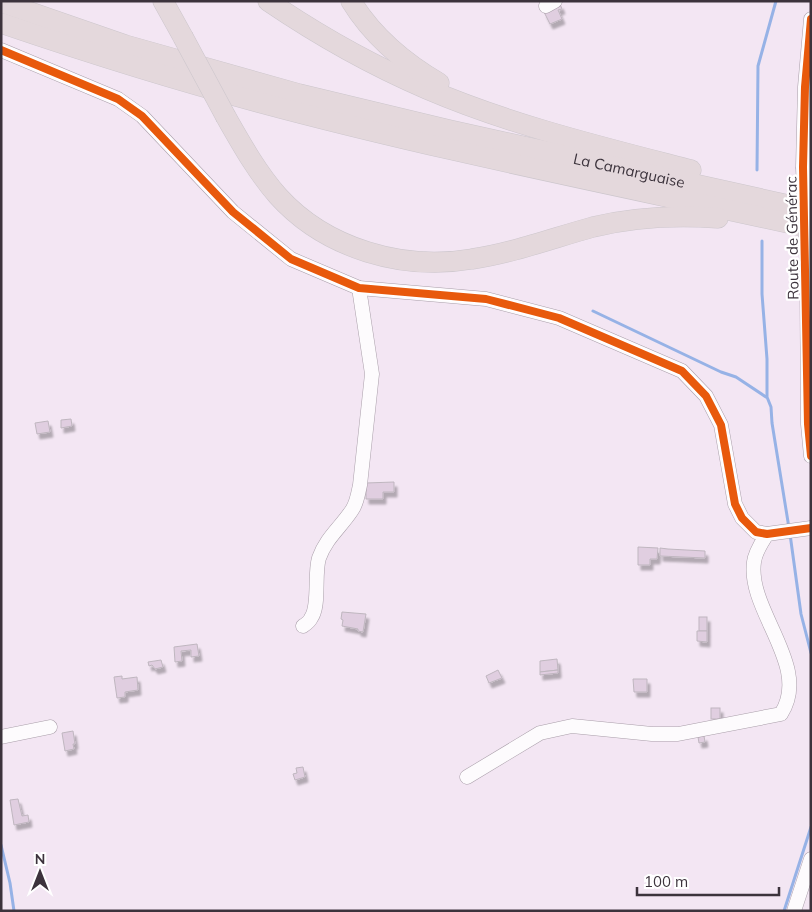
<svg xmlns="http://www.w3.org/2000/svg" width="812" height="912" font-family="Mulish,sans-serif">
  <defs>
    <filter id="shadow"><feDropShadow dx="3" dy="5" stdDeviation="1" flood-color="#0004"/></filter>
  </defs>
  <rect width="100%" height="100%" fill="#f3e6f3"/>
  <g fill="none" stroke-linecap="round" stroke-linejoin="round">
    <g stroke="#96b2e6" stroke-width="3">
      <polyline points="757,170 758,66 776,1"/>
      <polyline points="762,241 762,294 767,359 767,397 771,407 772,423 789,528"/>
      <polyline points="593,311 721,372 736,377 766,397"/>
      <polyline points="790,534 801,614 811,653"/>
      <polyline points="1,845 10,883 14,911"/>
      <polyline points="784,911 811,827"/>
    </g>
  </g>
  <g fill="#e0cee0" stroke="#bfb6bf" filter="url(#shadow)">
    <polygon points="560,4 562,9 558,10 562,19 550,24 544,12"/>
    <polygon points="71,419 72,426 61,428 61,420"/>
    <polygon points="48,421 50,432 37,434 35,423"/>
    <polygon points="394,482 394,492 383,492 383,499 366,499 366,483"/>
    <polygon points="638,547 658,548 657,559 650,559 650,565 638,565"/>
    <polygon points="660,548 668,549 705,551 705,558 660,556"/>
    <polygon points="342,612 366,614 363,632 358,631 358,629 342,626 343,620 341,619"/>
    <rect x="699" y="617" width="8" height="14"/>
    <polygon points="697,631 707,631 707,642 697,641"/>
    <polygon points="197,644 199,656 191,657 191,650 181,651 182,661 175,662 174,647"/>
    <polygon points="557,659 558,670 540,672 540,661"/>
    <polygon points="161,660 163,667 155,669 152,665 149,666 148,662"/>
    <polygon points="498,670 502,678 489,683 486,676"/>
    <polygon points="558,670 558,673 540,675 540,672"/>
    <polygon points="122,676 122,679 137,677 138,690 125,692 125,697 117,698 114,677"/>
    <polygon points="633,679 647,679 647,692 634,692"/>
    <rect x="711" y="708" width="9" height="11"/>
    <polygon points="73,731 75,744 73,744 74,749 65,751 62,733"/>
    <polygon points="704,736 705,742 699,743 698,737"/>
    <polygon points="303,767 305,777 295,780 293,774 297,773 296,768"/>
    <polygon points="18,799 22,816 28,815 29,822 14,825 10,800"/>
  </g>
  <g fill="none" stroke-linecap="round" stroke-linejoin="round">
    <defs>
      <g id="minor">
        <polyline points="546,6 555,1"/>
        <polyline points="1,50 118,99 142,116 233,212 291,259 359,288 486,299 559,318 682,371 706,396 721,425 735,504 742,518 756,532 767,534 811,528"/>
        <polyline points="803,167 805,87 811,19"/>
        <polyline points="807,270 808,424 811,456"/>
        <path d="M303 626C306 624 310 621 311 618 320 606 314 574 319 558 326 538 341 527 352 510 357 503 358 494 360 485L372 374 359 288"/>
        <polyline points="1,737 50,727"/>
        <path d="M467 777 540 733 572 726 652 734H678L781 714C812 666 747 611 754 562 755 552 762 542 767 534"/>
        <polyline points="794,911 811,859"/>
      </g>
      <g id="highway">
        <polyline points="163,1 183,37"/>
        <path d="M268 1C318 35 371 65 427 89 511 125 602 147 691 170"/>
        <path d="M351 1C373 37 403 62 439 83"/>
        <path id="s1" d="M1 2 125 45 299 94 449 130 811 210"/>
        <path d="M1 23C86 52 172 79 258 102 440 151 626 187 811 228"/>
        <path d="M226 117C242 145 257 172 278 196 326 249 403 271 472 259 513 253 553 238 593 227 634 217 676 215 718 218"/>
      </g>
    </defs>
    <use href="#minor" stroke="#a99ea9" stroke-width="15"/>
    <use href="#highway" stroke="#ccc6cc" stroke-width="21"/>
    <use href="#minor" stroke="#fdfbfd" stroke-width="14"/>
    <use href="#highway" stroke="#e4d8dc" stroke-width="20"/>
    <defs>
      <polyline id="minor-bridge" points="803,167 807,270"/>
      <polyline id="highway-bridge" points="183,37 226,117"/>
    </defs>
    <use href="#minor-bridge" stroke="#a99ea9" stroke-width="15" stroke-linecap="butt"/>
    <use href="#highway-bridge" stroke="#ccc6cc" stroke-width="21" stroke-linecap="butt"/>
    <use href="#minor-bridge" stroke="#fdfbfd" stroke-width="14"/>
    <use href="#highway-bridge" stroke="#e4d8dc" stroke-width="20"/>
    <defs>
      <g id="cycleway">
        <polyline points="811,19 805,87 803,167 808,424 811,456"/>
        <polyline points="1,50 118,99 142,116 233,212 291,259 359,288 486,299 559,318 682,371 706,396 721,425 735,504 742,518 756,532 767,534 811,528"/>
      </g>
    </defs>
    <use href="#cycleway" stroke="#fff" stroke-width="11"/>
    <use href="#cycleway" stroke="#e8590c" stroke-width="8"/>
  </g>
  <g text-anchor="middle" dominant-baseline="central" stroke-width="4.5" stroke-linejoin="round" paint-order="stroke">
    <g font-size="15" fill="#3c333c" stroke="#fff">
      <text stroke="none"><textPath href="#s1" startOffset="651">La Camarguaise</textPath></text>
      <text transform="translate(792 238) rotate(-91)">Route de Générac</text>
    </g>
  </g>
  <rect width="812" height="912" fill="none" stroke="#3c333c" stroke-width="5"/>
  <g transform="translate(40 872)" stroke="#ffffff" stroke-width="4" paint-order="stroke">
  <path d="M0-4L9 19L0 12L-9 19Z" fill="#3c333c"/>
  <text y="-8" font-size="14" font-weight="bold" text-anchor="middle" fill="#3c333c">N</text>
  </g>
  <path d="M637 887v8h142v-8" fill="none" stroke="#3c333c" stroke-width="2.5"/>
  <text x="644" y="887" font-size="15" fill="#3c333c" stroke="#ffffff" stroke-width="4" paint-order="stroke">100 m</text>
</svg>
